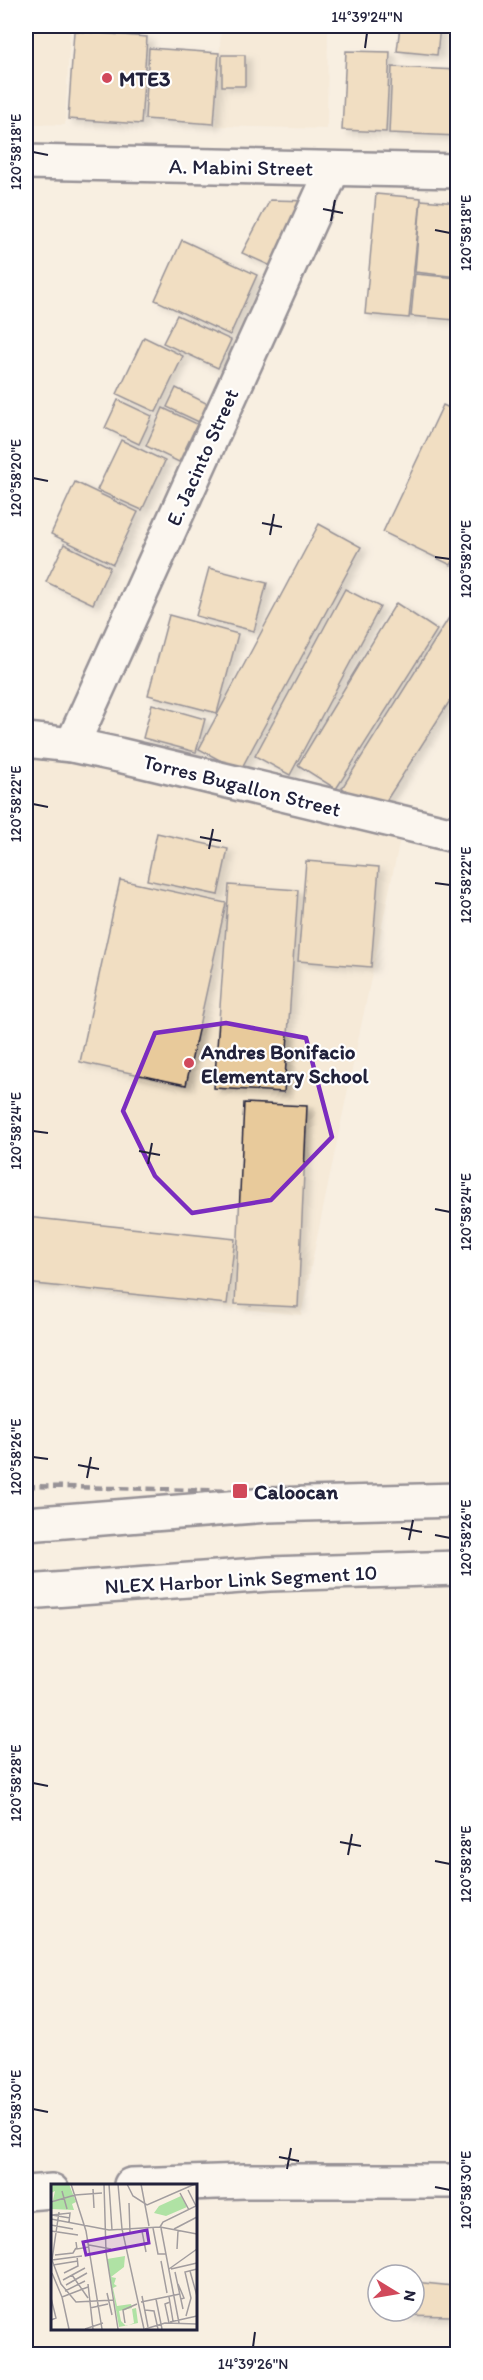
<svg xmlns="http://www.w3.org/2000/svg" width="483" height="2380" font-family="Itim,sans-serif">
  <defs>
    <filter id="shadow"><feDropShadow dx="6" dy="4" stdDeviation="3" flood-color="#0004"/></filter>
  </defs>
  <rect width="100%" height="100%" fill="#f8efe1"/>
  <filter id="ink" filterUnits="userSpaceOnUse"><feTurbulence type="fractalNoise" baseFrequency=".0167" numOctaves="2"/><feDisplacementMap in="SourceGraphic" scale="12" xChannelSelector="R" yChannelSelector="G"/><feConvolveMatrix kernelMatrix="1 2 1 2 8 2 1 2 1" color-interpolation-filters="sRGB"/></filter>
  <g filter="url(#ink)">
    <g fill="#f3e4cc">
      <polygon points="26,26 70,26 65,125 26,124"/>
      <polygon points="221,26 328,26 327,129 216,126"/>
      <polygon points="26,756 128,773 400,839 301,1315 26,1286"/>
    </g>
    <g fill="#e8ca9b" stroke="#22223b" stroke-width="1.5" filter="url(#shadow)">
      <polygon points="400,26 440,26 437,55 397,51"/>
      <polygon points="74,31 147,37 141,124 68,119"/>
      <polygon points="149,48 219,53 214,124 145,119"/>
      <polygon points="346,51 390,52 386,132 342,130"/>
      <rect x="222" y="55" width="23" height="31"/>
      <polygon points="392,67 458,70 458,136 389,133"/>
      <polygon points="376,194 421,198 409,318 365,314"/>
      <polygon points="270,200 312,201 280,270 242,253"/>
      <polygon points="421,200 458,203 458,277 415,272"/>
      <polygon points="182,240 257,275 230,335 155,300"/>
      <polygon points="415,274 458,278 455,320 411,316"/>
      <polygon points="177,315 231,340 218,368 163,343"/>
      <polygon points="144,337 183,356 156,412 117,394"/>
      <polygon points="176,388 208,404 199,422 167,407"/>
      <polygon points="118,400 152,416 139,444 105,428"/>
      <polygon points="443,405 458,412 458,551 451,565 383,532"/>
      <polygon points="163,408 197,424 179,462 146,446"/>
      <polygon points="121,440 165,461 142,510 97,490"/>
      <polygon points="75,482 138,512 113,564 51,534"/>
      <polygon points="319,524 361,547 240,771 199,749"/>
      <polygon points="64,544 110,567 93,604 46,582"/>
      <polygon points="209,568 267,583 254,631 196,616"/>
      <polygon points="345,589 380,607 290,775 255,756"/>
      <polygon points="396,603 437,630 336,789 298,765"/>
      <polygon points="169,615 238,634 217,713 148,695"/>
      <polygon points="450,616 458,621 458,688 379,812 342,788"/>
      <polygon points="152,704 205,719 196,752 143,738"/>
      <polygon points="157,833 228,849 218,895 147,880"/>
      <polygon points="306,861 379,867 371,967 298,961"/>
      <polygon points="120,880 226,903 186,1085 80,1062"/>
      <polygon points="229,885 298,890 284,1092 214,1088"/>
      <polygon points="244,1103 307,1106 298,1307 235,1304"/>
      <polygon points="26,1217 235,1239 227,1304 26,1283"/>
      <polygon points="414,2282 453,2286 452,2316 401,2315 401,2311 414,2311"/>
    </g>
    <g fill="none" stroke-linecap="round" stroke-linejoin="round">
      <defs>
        <g id="minor">
          <polyline points="26,740 72,745 119,755 458,836"/>
          <polyline points="72,745 333,169"/>
          <polyline points="131,2185 245,2181 458,2181"/>
          <polyline points="26,2193 52,2191"/>
        </g>
        <polyline id="major" points="26,162 458,171"/>
        <g id="highway">
          <polyline points="26,1524 52,1522"/>
          <polyline points="26,1592 269,1574 458,1568"/>
        </g>
      </defs>
      <use href="#minor" stroke="#22223b" stroke-width="38"/>
      <use href="#major" stroke="#22223b" stroke-width="38"/>
      <use href="#highway" stroke="#22223b" stroke-width="38"/>
      <use href="#minor" stroke="#fff" stroke-width="33"/>
      <use href="#major" stroke="#fff" stroke-width="33"/>
      <use href="#highway" stroke="#fff" stroke-width="33"/>
      <polyline stroke="#22223b" stroke-width="4.5" stroke-dasharray="9 4.5" stroke-linecap="butt" points="26,1486 240,1491 458,1505"/>
      <defs>
        <polyline id="highway-bridge" points="52,1522 267,1505 458,1500"/>
      </defs>
      <use href="#highway-bridge" stroke="#22223b" stroke-width="38" stroke-linecap="butt"/>
      <use href="#highway-bridge" stroke="#fff" stroke-width="33"/>
    </g>
  </g>
  <path d="M0 0H483V2380H0ZM226 1023 306 1038 332 1137 271 1200 192 1213 155 1176 123 1111 155 1033Z" fill="#f8efe1" fill-opacity=".55" fill-rule="evenodd"/>
  <path fill="none" stroke="#7b2cbf" stroke-width="4.5" stroke-linejoin="round" d="M226 1023 306 1038 332 1137 271 1200 192 1213 155 1176 123 1111 155 1033Z"/>
  <path fill="none" stroke="#22223b" stroke-width="2" d="M365 48 367 33M33 152 48 155M323 209 343 213M331 221 335 200M435 230 450 233M33 478 48 481M262 523 282 527M270 535 274 514M435 557 450 559M33 804 48 807M200 837 221 841M209 849 213 829M435 883 450 885M33 1131 48 1133M139 1151 160 1155M148 1164 152 1143M435 1209 450 1212M33 1457 48 1459M78 1465 99 1469M87 1478 91 1457M401 1528 422 1532M435 1535 450 1538M409 1540 413 1520M33 1783 48 1786M340 1842 361 1846M348 1855 352 1834M435 1861 450 1864M33 2109 48 2112M279 2157 299 2161M287 2169 291 2148M435 2187 450 2190M253 2347 255 2332"/>
  <g fill="#d1495b" stroke="#fff" stroke-width="2">
    <circle cx="107" cy="78" r="6"/>
    <circle cx="189" cy="1063" r="6"/>
    <rect x="232" y="1483" width="16" height="16" rx="3"/>
  </g>
  <g text-anchor="middle" dominant-baseline="central" stroke-width="4.5" stroke-linejoin="round" paint-order="stroke">
    <g font-size="21" font-weight="bold" fill="#22223b" stroke="#fff" text-anchor="start">
      <text x="119" y="78">MTE3</text>
      <text x="201" y="1051">Andres Bonifacio<tspan x="201" dy="24">Elementary School</tspan></text>
      <text x="254" y="1491">Caloocan</text>
    </g>
    <g font-size="21" fill="#22223b" stroke="#fff">
      <text transform="translate(241 167) rotate(1)">A. Mabini Street</text>
      <text transform="translate(202 457) rotate(-66)">E. Jacinto Street</text>
      <text transform="translate(242 785) rotate(14)">Torres Bugallon Street</text>
      <text transform="translate(241 1579) rotate(-3)">NLEX Harbor Link Segment 10</text>
    </g>
  </g>
  <g transform="translate(51 2184)">
    <rect width="146" height="146" fill="#f8efe1"/>
    <path d="M0 0H18L25 18 21 20 23 26 0 25 4 7 0 9ZM130 12 136 23 115 32 103 29 108 22ZM74 72 73 83 60 93 65 94 63 100 66 102 62 104 66 122 80 120 81 124 68 127 70 137 75 142 83 139 81 125 85 124 87 139 73 142 68 143 56 75Z" fill="#afe2a4"/>
    <path fill="none" stroke="#a29d9f" stroke-width="1.5" d="M20 0 35 47 51 145M53 0 55 68 67 145M58 0 61 46M67 0 71 45 93 145M76 0 82 12 96 21 144 0M90 0 98 42M42 5 43 24M11 7 16 25M129 9 138 26M24 11 51 9M0 18 24 11M78 19 79 48M8 28 1 76 10 100 25 118 63 116M1 31 19 29 18 38M1 31 19 34M0 35 58 46 109 43 146 50M0 41 22 45M109 43 112 38 145 22 137 6M102 44 107 70H115M110 44 128 139M123 45 146 33M0 47 27 51M91 47 95 68M25 58 26 65 38 63M38 61 60 65M126 65 127 47M4 71 22 69 25 64M1 76 31 72M110 77 116 109M2 81 27 77M118 85 146 65M120 85 146 79M139 87 146 112M124 88 132 125M1 89 11 113M13 89 27 82 26 72M21 91 37 114M12 96 34 84M37 100 42 145M127 100 133 114 130 115M15 101 36 89M14 107 34 97M56 109 61 131M91 112 97 143M118 113 122 137M0 114 5 134 0 136M105 115 111 145M90 118 129 110M39 124 57 120M94 126 103 127 107 145M135 132 140 114 134 88 146 85M119 138 146 132M74 139 72 126 86 120M118 139 114 120 119 118M18 145 11 113 37 103M34 145 52 139M94 145 114 139 146 140"/>
    <path fill="#7b2cbf" fill-opacity="0.15" stroke="#7b2cbf" stroke-width="3" d="M96 46 98 59 35 71 32 58Z"/>
    <rect width="146" height="146" fill="none" stroke="#22223b" stroke-width="3"/>
  </g>
  <rect width="483" height="2380" fill="none" stroke="#fff" stroke-width="66"/>
  <g transform="translate(396 2293) rotate(101)"><circle r="28" fill="#ffffff" stroke="#a7a7b1" stroke-width="1.5"/>
  <path d="M0-4.5L10 22L0 15L-10 22Z" fill="#d1495b"/>
  <text y="-9" font-size="16" font-weight="bold" text-anchor="middle" fill="#22223b">N</text>
  </g>
  <rect x="33" y="33" width="417" height="2314" fill="none" stroke="#22223b" stroke-width="2"/>
  <g font-size="15" text-anchor="middle" fill="#22223b">
    <text x="367" y="22">14°39'24"N</text>
    <text transform="translate(16 152) rotate(-90)" y="5">120°58'18"E</text>
    <text transform="translate(466 233) rotate(-90)" y="5">120°58'18"E</text>
    <text transform="translate(16 478) rotate(-90)" y="5">120°58'20"E</text>
    <text transform="translate(466 559) rotate(-90)" y="5">120°58'20"E</text>
    <text transform="translate(16 804) rotate(-90)" y="5">120°58'22"E</text>
    <text transform="translate(466 885) rotate(-90)" y="5">120°58'22"E</text>
    <text transform="translate(16 1131) rotate(-90)" y="5">120°58'24"E</text>
    <text transform="translate(466 1212) rotate(-90)" y="5">120°58'24"E</text>
    <text transform="translate(16 1457) rotate(-90)" y="5">120°58'26"E</text>
    <text transform="translate(466 1538) rotate(-90)" y="5">120°58'26"E</text>
    <text transform="translate(16 1783) rotate(-90)" y="5">120°58'28"E</text>
    <text transform="translate(466 1864) rotate(-90)" y="5">120°58'28"E</text>
    <text transform="translate(16 2109) rotate(-90)" y="5">120°58'30"E</text>
    <text transform="translate(466 2190) rotate(-90)" y="5">120°58'30"E</text>
    <text x="253" y="2369">14°39'26"N</text>
  </g>
</svg>
